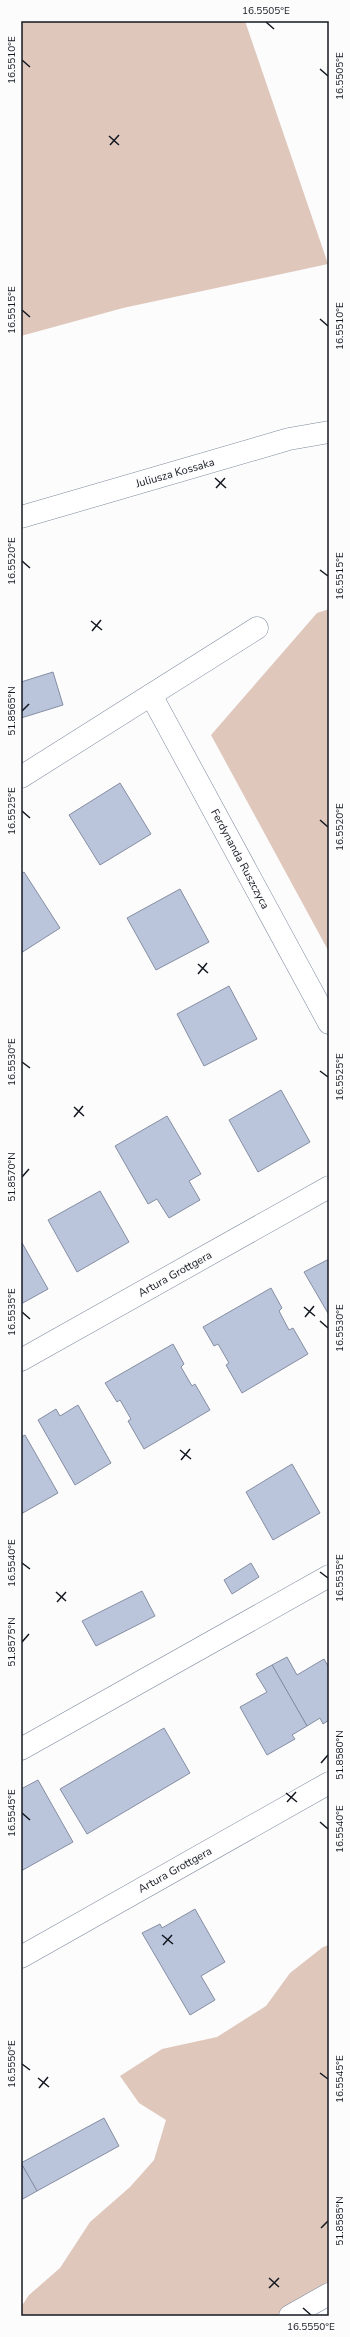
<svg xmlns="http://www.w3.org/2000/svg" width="350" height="2337" font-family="'Nunito Sans',sans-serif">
  <rect width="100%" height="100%" fill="#fcfcfc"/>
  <g fill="#dfc7bc">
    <polygon points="21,21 245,21 328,264 123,308 21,336"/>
    <polygon points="329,609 329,952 211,735 317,613"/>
    <polygon points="329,1945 329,2294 290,2316 21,2316 21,2307 29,2295 60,2268 90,2222 130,2187 154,2160 166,2120 139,2103 120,2076 162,2049 217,2037 266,2006 290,1973 323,1947"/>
  </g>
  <g fill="#bac4db" stroke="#858ea3">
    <polygon points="53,672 63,705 21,718 21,682"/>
    <polygon points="120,783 151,834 100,865 69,815"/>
    <polygon points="24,872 60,928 21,953 21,874"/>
    <polygon points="180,889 209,942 156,970 127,918"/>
    <polygon points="229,986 257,1039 204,1066 177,1014"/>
    <polygon points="281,1090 310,1142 258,1172 229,1120"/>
    <polygon points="167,1116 201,1174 189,1181 200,1200 169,1218 157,1199 148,1204 115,1146"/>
    <polygon points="100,1191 129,1242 77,1272 48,1220"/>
    <polygon points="21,1241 48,1289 21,1304"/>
    <polygon points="329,1259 329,1315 304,1272"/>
    <polygon points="271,1288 282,1308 279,1311 289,1330 293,1328 308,1354 242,1393 226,1365 229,1363 218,1344 214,1346 203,1327"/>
    <polygon points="173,1344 184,1364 181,1367 192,1386 195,1384 210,1410 144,1449 128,1421 131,1419 120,1400 117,1402 105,1383"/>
    <polygon points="78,1405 111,1463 75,1485 38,1420 56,1409 60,1416"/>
    <polygon points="25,1435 58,1493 21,1514 21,1437"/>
    <polygon points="292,1464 320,1513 273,1540 246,1492"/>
    <polygon points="251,1563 259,1577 232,1594 224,1580"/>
    <polygon points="142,1591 155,1616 96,1646 82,1621"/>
    <polygon points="287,1657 297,1675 324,1659 329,1668 329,1720 323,1724 320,1718 307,1726 272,1665"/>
    <polygon points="272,1665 307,1726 292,1735 295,1739 267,1755 240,1707 267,1692 256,1674"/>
    <polygon points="164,1728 190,1773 87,1834 60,1789"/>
    <polygon points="38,1780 73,1842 21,1871 21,1789"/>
    <polygon points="195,1909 225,1962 201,1976 215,2000 190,2015 142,1933 160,1924 162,1928"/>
    <polygon points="104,2118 119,2146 37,2191 21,2163"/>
    <polygon points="21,2163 37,2191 21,2200"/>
  </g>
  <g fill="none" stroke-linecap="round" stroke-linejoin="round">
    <defs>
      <g id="street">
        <polyline points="21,517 289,439 329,432"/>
        <polyline points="151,695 329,1023"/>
        <polyline points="21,777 257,628"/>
        <polyline points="21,1360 329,1187"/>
        <polyline points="21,1749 329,1576"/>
        <polyline points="21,1957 329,1783"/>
        <polyline points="290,2316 329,2294"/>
      </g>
    </defs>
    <use href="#street" stroke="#7f899e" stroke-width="23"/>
    <use href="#street" stroke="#fff" stroke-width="22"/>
  </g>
  <path fill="none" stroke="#141820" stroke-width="1.5" d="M266 22 274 29M22 60 30 67M320 69 328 76M109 136 119 145M110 145 119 135M22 310 30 317M320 319 328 326M215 478 226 488M216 488 225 478M22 561 30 568M320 570 328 576M91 621 102 630M92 631 101 620M22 711 29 704M22 811 30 818M320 820 328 827M198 964 208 973M198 974 207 963M22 1062 30 1068M320 1071 328 1077M74 1107 84 1116M74 1117 83 1106M22 1177 29 1169M304 1307 315 1316M22 1312 30 1319M305 1317 314 1306M320 1321 328 1328M180 1450 191 1459M181 1460 190 1449M22 1563 30 1569M320 1572 328 1578M56 1592 66 1601M57 1602 66 1592M22 1642 29 1634M321 1763 328 1755M286 1793 297 1802M287 1802 296 1792M22 1813 30 1820M320 1822 328 1829M162 1935 173 1944M163 1945 172 1935M22 2064 30 2070M320 2073 328 2079M38 2078 49 2087M39 2088 48 2077M321 2228 328 2221M269 2278 279 2287M269 2288 279 2278M303 2308 311 2315"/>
  <g text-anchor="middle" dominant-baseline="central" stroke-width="3" stroke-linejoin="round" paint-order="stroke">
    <g font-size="11" fill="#141820" stroke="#fcfcfc">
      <text transform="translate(175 473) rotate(-16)">Juliusza Kossaka</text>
      <text transform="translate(240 859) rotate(62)">Ferdynanda Ruszczyca</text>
      <text transform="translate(175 1274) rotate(-29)">Artura Grottgera</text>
      <text transform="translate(175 1870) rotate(-29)">Artura Grottgera</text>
    </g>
  </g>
  <rect width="350" height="2337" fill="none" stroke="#fcfcfc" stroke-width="44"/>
  <rect x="22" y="22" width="306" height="2293" fill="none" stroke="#141820" stroke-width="1.5"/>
  <g font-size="10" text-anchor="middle" fill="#141820">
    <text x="266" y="14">16.5505°E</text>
    <text transform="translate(11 60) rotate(-90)" y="4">16.5510°E</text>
    <text transform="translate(339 76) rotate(-90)" y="4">16.5505°E</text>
    <text transform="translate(11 310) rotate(-90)" y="4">16.5515°E</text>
    <text transform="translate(339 326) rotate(-90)" y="4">16.5510°E</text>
    <text transform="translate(11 561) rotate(-90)" y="4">16.5520°E</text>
    <text transform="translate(339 576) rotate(-90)" y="4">16.5515°E</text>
    <text transform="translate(11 711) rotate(-90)" y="4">51.8565°N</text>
    <text transform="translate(11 811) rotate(-90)" y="4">16.5525°E</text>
    <text transform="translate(339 827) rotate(-90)" y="4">16.5520°E</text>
    <text transform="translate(11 1062) rotate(-90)" y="4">16.5530°E</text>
    <text transform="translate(339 1077) rotate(-90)" y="4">16.5525°E</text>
    <text transform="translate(11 1177) rotate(-90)" y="4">51.8570°N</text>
    <text transform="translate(11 1312) rotate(-90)" y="4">16.5535°E</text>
    <text transform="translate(339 1328) rotate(-90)" y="4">16.5530°E</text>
    <text transform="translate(11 1563) rotate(-90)" y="4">16.5540°E</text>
    <text transform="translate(339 1578) rotate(-90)" y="4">16.5535°E</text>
    <text transform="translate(11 1642) rotate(-90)" y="4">51.8575°N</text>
    <text transform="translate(339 1755) rotate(-90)" y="4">51.8580°N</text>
    <text transform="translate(11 1813) rotate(-90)" y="4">16.5545°E</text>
    <text transform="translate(339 1829) rotate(-90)" y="4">16.5540°E</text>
    <text transform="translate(11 2064) rotate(-90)" y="4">16.5550°E</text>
    <text transform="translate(339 2079) rotate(-90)" y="4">16.5545°E</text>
    <text transform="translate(339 2221) rotate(-90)" y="4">51.8585°N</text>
    <text x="311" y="2330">16.5550°E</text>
  </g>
</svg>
